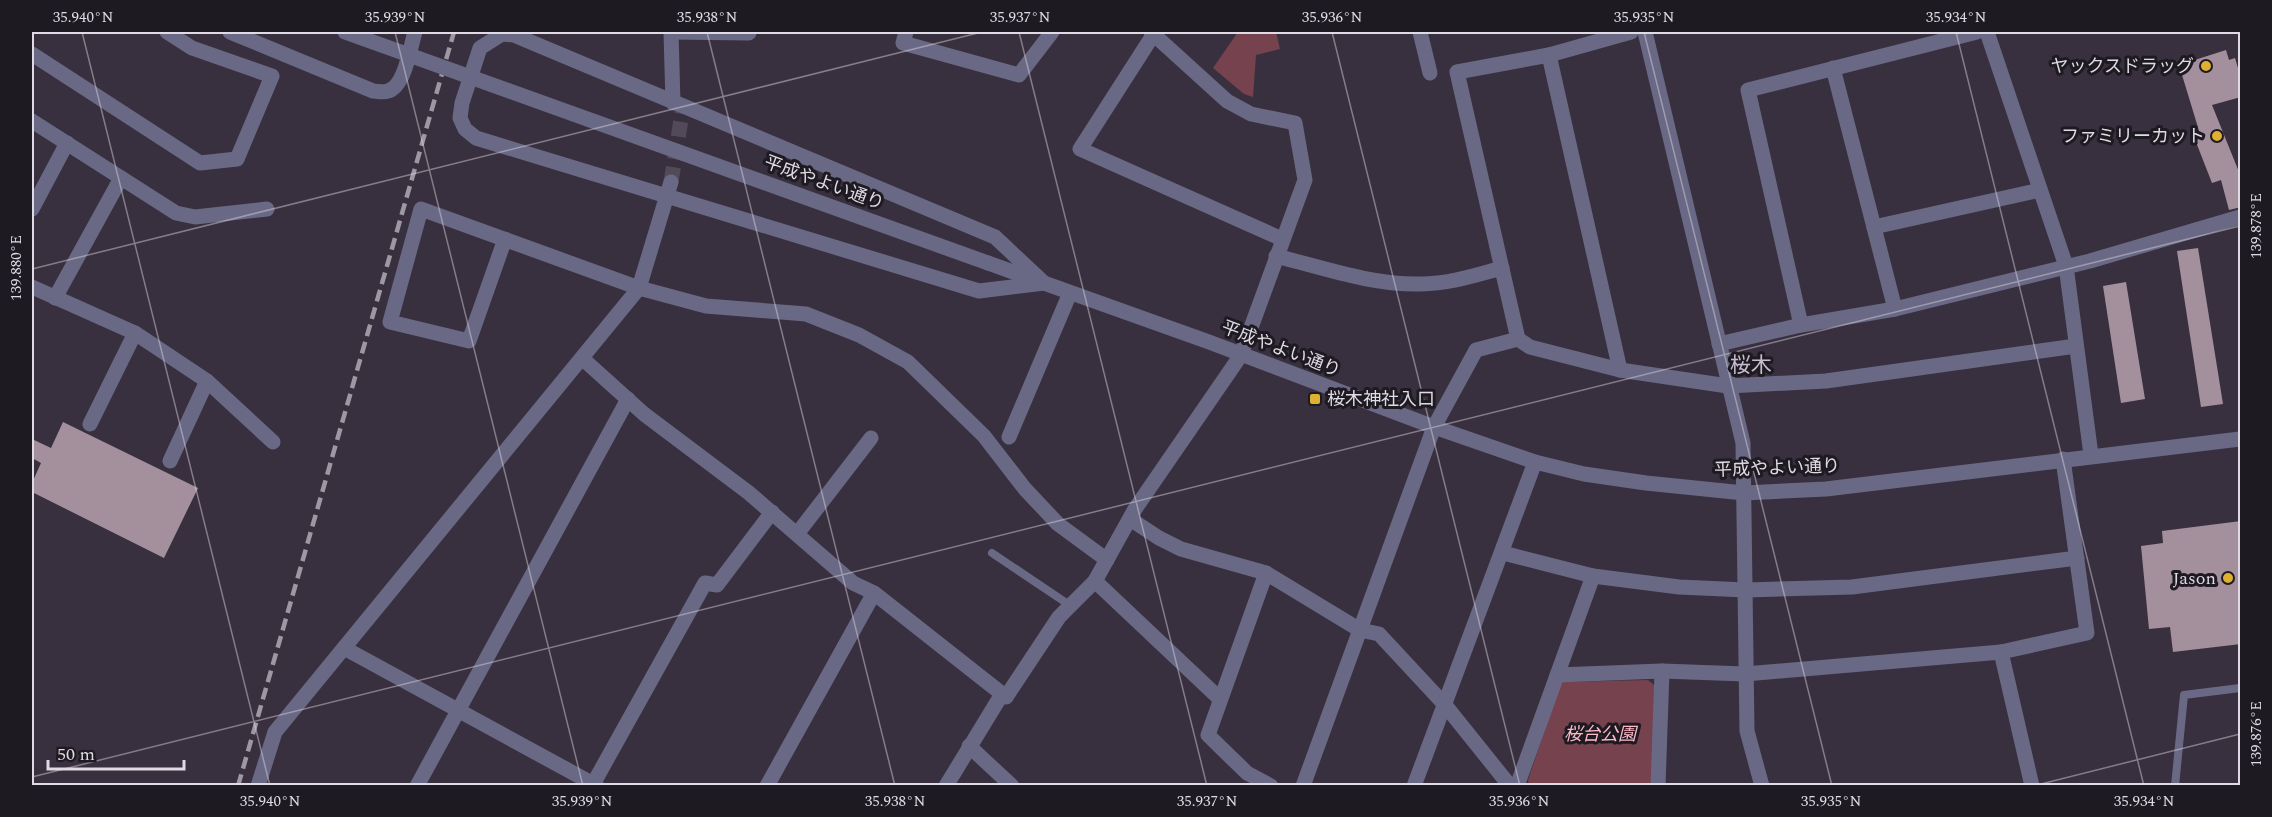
<svg xmlns="http://www.w3.org/2000/svg" width="2272" height="817" font-family="Spectral,'Noto Sans JP',serif">
  <rect width="100%" height="100%" fill="#39303f"/>
  <g fill="#76424e">
    <polygon points="1238,32 1276,32 1280,49 1256,55 1253,97 1244,94 1213,68"/>
    <polygon points="1648,680 1654,685 1654,785 1529,786 1528,780 1561,682"/>
  </g>
  <g fill="#a4909d">
    <polygon points="2226,50 2229,60 2235,58 2241,78 2241,97 2212,105 2241,177 2241,207 2229,210 2221,180 2212,183 2194,137 2200,134 2179,65"/>
    <polygon points="2198,248 2223,404 2201,407 2177,251"/>
    <polygon points="2126,282 2145,399 2121,403 2103,286"/>
    <polygon points="63,422 198,488 164,558 32,492 32,483 41,463 32,458 32,439 51,448"/>
    <polygon points="2241,521 2241,644 2173,652 2170,627 2149,629 2141,546 2163,543 2162,531"/>
  </g>
  <g fill="none" stroke-linecap="round" stroke-linejoin="round">
    <polyline stroke="#524a58" stroke-width="15" stroke-dasharray="15 8" stroke-linecap="butt" points="671,182 683,107"/>
    <g stroke="#696986" stroke-width="8">
      <polyline points="992,553 1071,606"/>
      <polyline points="2175,786 2184,695 2240,688"/>
    </g>
    <g stroke="#696986" stroke-width="15">
      <path d="M230 32 373 91C378 91 383 93 388 91 405 86 410 48 415 32"/>
      <polyline points="671,32 749,33 748,32"/>
      <polyline points="671,32 673,103"/>
      <polyline points="906,32 903,43 1019,75 1052,32"/>
      <polyline points="1155,32 1080,149 1282,239"/>
      <polyline points="1420,32 1430,73"/>
      <polyline points="1631,32 1549,55 1457,72 1518,339 1530,347 1620,370 1728,386 1826,381 2076,346"/>
      <polyline points="1645,32 1743,443 1747,731 1762,786"/>
      <polyline points="1987,32 2066,266 2091,455"/>
      <polygon points="502,34 514,35 995,237 1044,283 979,291 476,138 465,129 460,118 462,103 480,48"/>
      <polyline points="32,54 200,163 237,159 272,76 192,48 167,32"/>
      <polyline points="1549,55 1620,370"/>
      <polyline points="1833,68 1895,309"/>
      <polyline points="32,121 176,213 195,217 267,209"/>
      <polyline points="32,209 67,143"/>
      <polyline points="1874,227 2040,190"/>
      <polyline points="505,239 469,341 390,322 421,209 639,288 706,306 806,314 859,335 908,362 984,436 1025,489 1058,524 1107,560"/>
      <path d="M1276 256C1324 268 1371 285 1421 284 1449 284 1476 275 1502 268"/>
      <polyline points="32,287 135,333 207,381 273,442"/>
      <polyline points="55,298 121,178"/>
      <polyline points="1801,325 1748,90 1977,32"/>
      <polyline points="1719,344 1801,325 1895,309 2090,261 2240,217"/>
      <polyline points="583,359 644,414 749,493 853,583 874,593 1006,697 1059,617 1095,581 1135,509 1241,355 1305,180 1295,123 1251,114 1227,101 1151,32"/>
      <polyline points="90,424 135,333"/>
      <polyline points="1009,437 1070,293"/>
      <polyline points="170,461 207,381"/>
      <polyline points="1130,519 1159,538 1181,549 1266,573 1360,630 1379,634 1445,705 1510,786"/>
      <polyline points="797,534 871,438"/>
      <polyline points="1503,553 1593,576 1679,587 1746,590 1852,587 2077,558"/>
      <polyline points="1266,573 1208,735 1247,773 1271,786"/>
      <polyline points="1095,581 1220,699"/>
      <polyline points="344,648 597,786"/>
      <polyline points="2001,652 2032,786"/>
      <polyline points="1557,675 1662,671 1745,674 2001,652 2087,633 2063,459"/>
      <polyline points="969,746 1012,786"/>
      <polyline points="258,786 275,732 639,288 671,182"/>
      <polyline points="417,786 628,399"/>
      <polyline points="592,786 705,583 717,585 772,512"/>
      <polyline points="767,786 874,593"/>
      <polyline points="946,786 1002,694"/>
      <polyline points="1303,786 1434,427 1476,350 1518,339"/>
      <polyline points="1414,786 1535,462"/>
      <polyline points="1517,786 1593,576"/>
      <polyline points="1658,786 1662,671"/>
    </g>
    <polyline stroke="#696986" stroke-width="15" points="988,263 1209,342 1434,427 1535,462 1584,474 1646,483 1744,493 1826,489 2240,439"/>
    <polyline stroke="#9e98a3" stroke-width="4.5" stroke-dasharray="12 6" stroke-linecap="butt" points="238,786 454,32"/>
    <polyline stroke="#696986" stroke-width="15" points="345,32 988,263"/>
  </g>
  <path fill="none" stroke="#dfdae3" stroke-width="1.5" stroke-opacity="0.45" d="M82 32 270 786M395 32 583 786M707 32 895 786M1019 32 1207 786M1332 32 1520 786M1644 32 1832 786M1956 32 2144 786M32 269 982 32M32 777 2240 226M2033 786 2240 734"/>
  <g fill="#deb133" stroke="#1e1a21" stroke-width="2">
    <circle cx="2206" cy="66" r="6"/>
    <circle cx="2217" cy="136" r="6"/>
    <rect x="1309" y="393" width="12" height="12" rx="3"/>
    <circle cx="2228" cy="578" r="6"/>
  </g>
  <g text-anchor="middle" dominant-baseline="central" stroke-width="6" stroke-linejoin="round" paint-order="stroke">
    <g font-size="18" fill="#dfdae3" stroke="#1e1a21" text-anchor="end">
      <text x="2194" y="66">ヤックスドラッグ</text>
      <text x="2205" y="136">ファミリーカット</text>
      <text x="1327" y="399" text-anchor="start">桜木神社入口</text>
      <text x="2216" y="578">Jason</text>
    </g>
    <g font-size="18" fill="#dfdae3" stroke="#1e1a21">
      <text transform="translate(824 183) rotate(20)">平成やよい通り</text>
      <text transform="translate(1281 349) rotate(21)">平成やよい通り</text>
      <text transform="translate(1777 468) rotate(-2)">平成やよい通り</text>
    </g>
    <g font-size="18" font-style="italic" fill="#febac8" stroke="#1e1a21">
      <text x="1600" y="734">桜台公園</text>
    </g>
    <g font-size="21" fill="#c8bdd0" stroke="#1e1a21">
      <text x="1751" y="366">桜木</text>
    </g>
  </g>
  <rect width="2272" height="817" fill="none" stroke="#1e1a21" stroke-width="66"/>
  <path d="M48 760v9h136v-9" fill="none" stroke="#dfdae3" stroke-width="3"/>
  <text x="57" y="760" font-size="18" fill="#dfdae3" stroke="#1e1a21" stroke-width="4.5" paint-order="stroke">50 m</text>
  <rect x="33" y="33" width="2206" height="751" fill="none" stroke="#dfdae3" stroke-width="2"/>
  <g font-size="15" text-anchor="middle" fill="#dfdae3">
    <text x="83" y="22">35.940°N</text>
    <text x="395" y="22">35.939°N</text>
    <text x="707" y="22">35.938°N</text>
    <text x="1020" y="22">35.937°N</text>
    <text x="1332" y="22">35.936°N</text>
    <text x="1644" y="22">35.935°N</text>
    <text x="1956" y="22">35.934°N</text>
    <text transform="translate(2256 226) rotate(-90)" y="5">139.878°E</text>
    <text transform="translate(16 268) rotate(-90)" y="5">139.880°E</text>
    <text transform="translate(2256 734) rotate(-90)" y="5">139.876°E</text>
    <text x="270" y="806">35.940°N</text>
    <text x="582" y="806">35.939°N</text>
    <text x="895" y="806">35.938°N</text>
    <text x="1207" y="806">35.937°N</text>
    <text x="1519" y="806">35.936°N</text>
    <text x="1831" y="806">35.935°N</text>
    <text x="2144" y="806">35.934°N</text>
  </g>
</svg>
